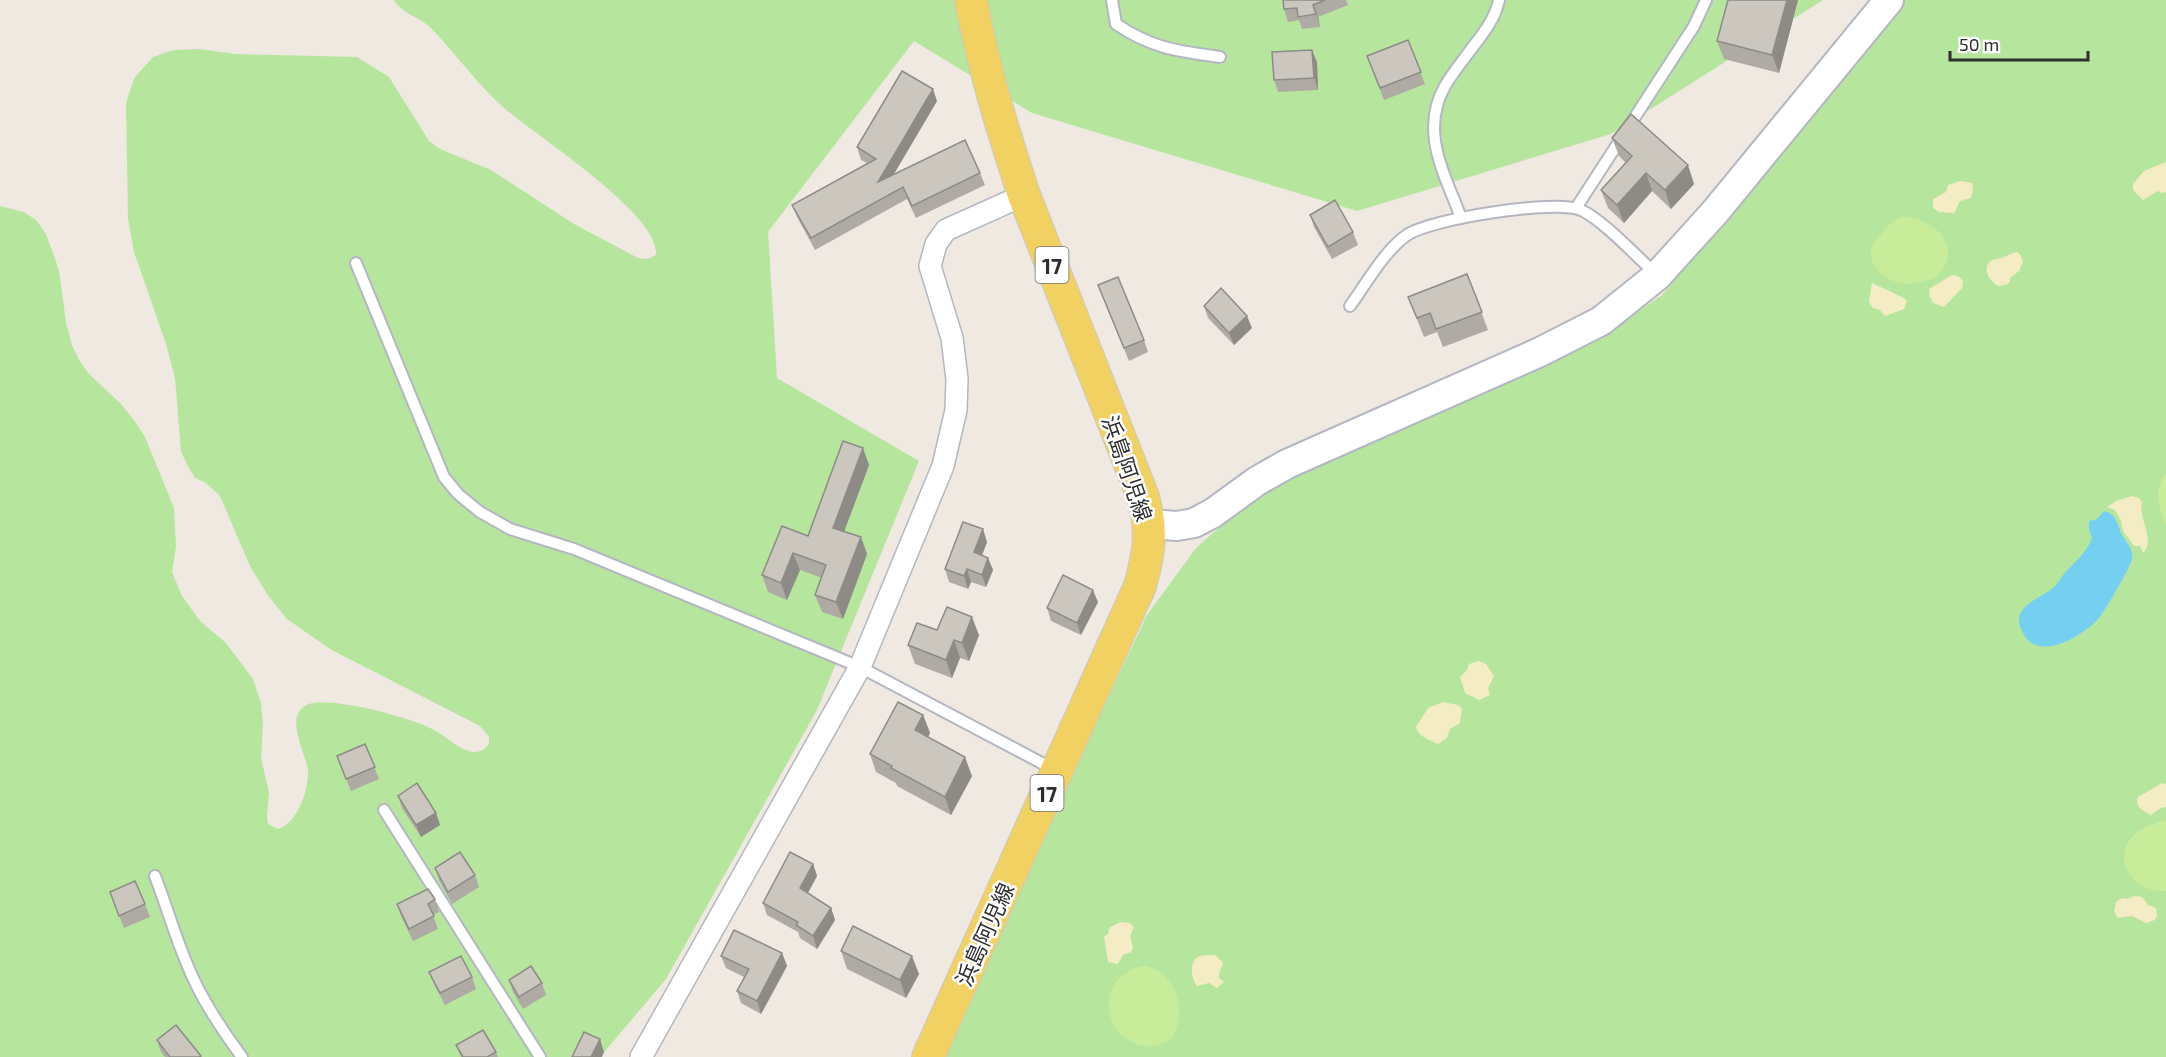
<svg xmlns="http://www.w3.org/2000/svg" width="2166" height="1057" font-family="'Exo 2','Noto Sans JP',sans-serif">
  <rect width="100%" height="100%" fill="#efe9e1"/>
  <g fill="#b6e59e">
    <path d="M394 0H1823L1611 134 1357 211 1032 113 914 41 768 232 777 378 919 461 817 710 666 979 600 1057H0V206L24 212 36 220 46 234 59 270 66 323 72 345 79 360 89 374 120 403 134 420 145 437 174 508 176 547 172 572 182 596 200 621 226 643 253 679 261 703 263 724 261 758 269 792 267 816 268 824 278 829C297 824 309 789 308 771 306 753 282 714 309 704 331 696 413 718 434 730 446 736 460 751 474 752 481 752 486 749 489 743V737L480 726 330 649 287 619 267 594 250 566 220 496 206 483 195 478 190 470 181 452 175 378 166 344 134 252 128 219 126 104 130 90 135 77 153 57 173 50 198 49 236 54 357 57 389 77 429 141 440 149 491 170 574 224 638 258C645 259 651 260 656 254 659 214 535 135 504 108 477 84 455 53 430 27 419 17 401 13 394 0Z"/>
    <polygon points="1904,0 2166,0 2166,1057 939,1057 1147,615 1196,548 1263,489 1594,342 1662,295"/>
  </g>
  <g fill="#f3ecc5">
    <polygon points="2166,162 2166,192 2162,193 2158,191 2143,200 2133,190 2133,184 2144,171"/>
    <polygon points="1960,181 1972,183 1973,189 1971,198 1960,201 1954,213 1939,212 1933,208 1933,199 1946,192 1948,185"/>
    <path d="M2017 252 2020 254 2023 262 2019 271 2010 278V282L2006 285 1998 286C1990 281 1980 268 1992 260 1996 258 1998 259 2002 258 2008 256 2010 253 2017 252Z"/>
    <polygon points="1952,275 1958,276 1963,281 1962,288 1944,307 1933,303 1930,297 1929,289"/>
    <polygon points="1872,283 1904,298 1907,301 1904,309 1885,316 1880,310 1873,308 1869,302"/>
    <path d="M2132 496 2139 498 2142 502C2138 519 2156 540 2143 553L2140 546H2134L2123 531 2121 521 2115 510 2107 507 2116 501Z"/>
    <polygon points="1479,661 1486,664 1494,676 1488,688 1490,695 1479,700 1465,693 1460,677 1467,670 1469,664"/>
    <path d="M1443 702 1458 705 1462 709 1460 723 1450 729 1447 738 1438 744C1430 740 1418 737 1416 727L1428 708Z"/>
    <path d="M2162 783 2166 784V807L2161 808 2151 815C2143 811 2135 807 2138 797Z"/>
    <polygon points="2134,896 2142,897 2148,905 2156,908 2157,915 2155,920 2146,923 2132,916 2118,918 2114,912 2116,902 2122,898 2128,899"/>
    <polygon points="1121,922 1130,923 1134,927 1130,936 1133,947 1131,952 1123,955 1118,964 1108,962 1104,937 1108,934 1110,927"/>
    <path d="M1215 955 1223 963 1219 973V978L1224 982 1217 988 1209 983 1197 986C1192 980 1189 965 1196 958 1200 955 1210 955 1215 955Z"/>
  </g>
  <g fill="#c9ec9a">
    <path d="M1903 217C1933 218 1964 245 1939 274 1935 279 1929 279 1923 281 1918 282 1914 284 1909 284 1892 284 1870 271 1871 252 1871 245 1878 238 1882 233 1889 225 1893 219 1903 217Z"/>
    <path d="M2166 474V524C2158 507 2153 490 2166 474Z"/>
    <path d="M2166 820V891C2127 893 2107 850 2143 828 2150 825 2159 822 2166 820Z"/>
    <path d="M1146 966C1178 975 1188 1012 1171 1040 1165 1042 1156 1046 1149 1046 1099 1044 1093 972 1146 966Z"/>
  </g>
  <path fill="#75cff0" d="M2104 511C2117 514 2117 524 2122 535 2126 543 2134 549 2132 559 2131 566 2104 613 2098 619 2084 635 2040 662 2024 635 2021 629 2018 624 2019 618 2022 603 2042 597 2053 588 2057 584 2061 578 2064 574 2074 562 2087 553 2092 538L2089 529V521L2097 519Z"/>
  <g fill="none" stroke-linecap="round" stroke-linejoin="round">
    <defs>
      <g id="lane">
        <path d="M1112 0 1116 24C1153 49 1178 51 1220 57"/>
        <polyline points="1576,208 1694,26 1706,0"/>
        <path d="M1461 218C1445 174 1419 132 1445 86 1452 74 1461 63 1469 52 1481 36 1495 20 1499 0"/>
        <polyline points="356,263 444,477 458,494 480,512 510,529 574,549 860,667 1053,769"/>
        <path d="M1350 306C1366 284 1385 250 1407 235 1430 219 1555 199 1581 210 1603 220 1637 257 1657 275"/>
        <polyline points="384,810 540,1057"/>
        <path d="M155 876C170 915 181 957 201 994 213 1016 227 1037 242 1057"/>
      </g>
      <polyline id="street" points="641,1057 860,667 943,466 956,410 957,379 952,338 930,266 936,244 946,230 1024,195"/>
      <polyline id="secondary" points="1150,524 1177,526 1194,523 1213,513 1257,481 1287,464 1540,352 1601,321 1657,276 1715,212 1889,0"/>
      <path id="primary" d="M928 1057 1140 586C1149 553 1153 531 1143 497L1024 195C1003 131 983 67 971 0"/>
    </defs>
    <use href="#lane" stroke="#b4b7c1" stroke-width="14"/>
    <use href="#street" stroke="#b4b7c1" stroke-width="24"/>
    <use href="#secondary" stroke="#b4b7c1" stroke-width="32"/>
    <use href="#primary" stroke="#c9c9c9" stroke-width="34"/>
    <use href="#lane" stroke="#fff" stroke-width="10"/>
    <use href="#street" stroke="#fff" stroke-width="21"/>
    <use href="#secondary" stroke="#fff" stroke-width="28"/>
    <use href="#primary" stroke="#f2d163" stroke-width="32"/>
  </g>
  <g fill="#afaba4">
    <polygon points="1283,0 1346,0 1348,5 1318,17 1320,27 1302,29 1299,20 1288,22 1284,9"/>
    <polygon points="1728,0 1798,0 1779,73 1724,59 1717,41"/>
    <polygon points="1408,40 1425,84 1384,100 1367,56"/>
    <polygon points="1317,62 1318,90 1278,92 1274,80"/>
    <polygon points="937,101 894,174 980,173 985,185 916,218 907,199 815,250 797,217 792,205 867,163 861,160 857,147"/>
    <polygon points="1612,138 1694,184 1671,209 1652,191 1624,223 1608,208 1601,190 1626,163 1619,156"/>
    <polygon points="1310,215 1353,232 1358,245 1332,259 1314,227"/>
    <polygon points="1467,274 1488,330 1443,347 1437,332 1424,337 1408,297"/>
    <polygon points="1098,285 1144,340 1148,352 1129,361"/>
    <polygon points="1204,306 1252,328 1234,345 1208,318"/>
    <polygon points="869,465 844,532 867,554 843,619 822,612 815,595 822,578 800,570 787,600 768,592 762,575 808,536"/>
    <polygon points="987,542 982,556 988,558 993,570 986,587 971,582 968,589 949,582 945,569"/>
    <polygon points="1098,602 1081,635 1051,621 1047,608"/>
    <polygon points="937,630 979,635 969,661 960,658 952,678 915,664 908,645"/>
    <polygon points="923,715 930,733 928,737 972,776 951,815 897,786 896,783 876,772 870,754"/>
    <polygon points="365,744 379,779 351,791 337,756"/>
    <polygon points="398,796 436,813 440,825 421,837 402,808"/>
    <polygon points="813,864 817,876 808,893 831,908 835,920 817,949 800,938 798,932 767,915 763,903"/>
    <polygon points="435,868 475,875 479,887 452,904 439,880"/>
    <polygon points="110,892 145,904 150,917 124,928"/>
    <polygon points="435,899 439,912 433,915 438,929 413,941 401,916 397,904"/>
    <polygon points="841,951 919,974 906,998 847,969"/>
    <polygon points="782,953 787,966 761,1014 741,1003 737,991 744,977 726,968 721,956"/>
    <polygon points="429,972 472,977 476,989 445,1005 434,984"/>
    <polygon points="509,980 542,983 546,995 523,1009 513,992"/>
    <polygon points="157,1040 201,1057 165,1057 161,1052"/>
    <polygon points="456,1045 496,1052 498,1057 461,1057"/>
  </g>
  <g fill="#8e8b86">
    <polygon points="1787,0 1798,0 1779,73 1772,55"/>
    <polygon points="1313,5 1318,17 1320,27 1316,14"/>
    <polygon points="1312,50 1317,62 1318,90 1314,78"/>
    <polygon points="933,89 937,101 882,194 878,182"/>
    <polygon points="1688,165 1694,184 1671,209 1665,190"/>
    <polygon points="1646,173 1652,191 1624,223 1617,205"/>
    <polygon points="1247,316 1252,328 1234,345 1229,333"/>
    <polygon points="863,448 869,465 839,545 833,528"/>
    <polygon points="983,529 987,542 978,565 974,552"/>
    <polygon points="861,537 867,554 843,619 836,602"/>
    <polygon points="793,553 800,570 787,600 781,583"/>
    <polygon points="988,558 993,570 986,587 982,575"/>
    <polygon points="967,569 971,582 968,589 964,576"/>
    <polygon points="1093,590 1098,602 1081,635 1077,623"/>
    <polygon points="972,617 979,635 969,661 962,643"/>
    <polygon points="954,640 960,658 952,678 946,660"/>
    <polygon points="923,715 930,733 922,748 915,730"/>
    <polygon points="965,757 972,776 951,815 945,797"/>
    <polygon points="436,813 440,825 421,837 416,825"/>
    <polygon points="813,864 817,876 804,900 800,888"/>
    <polygon points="831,908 835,920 817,949 813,936"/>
    <polygon points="782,953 787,966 761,1014 757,1001"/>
    <polygon points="912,956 919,974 906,998 900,980"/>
    <polygon points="600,1039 604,1052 602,1057 591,1057"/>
  </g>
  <g fill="#cbc7bf" stroke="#8e8b86" stroke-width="1.5">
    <polygon points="1283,0 1325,0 1313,5 1316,14 1298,17 1297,8 1284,9"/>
    <polygon points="1728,0 1787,0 1772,55 1717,41"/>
    <polygon points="1408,40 1421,72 1380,88 1367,56"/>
    <polygon points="1312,50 1314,78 1274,80 1272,52"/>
    <polygon points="902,71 933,89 878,182 965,140 980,173 912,206 903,187 811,238 792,205 876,159 857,147"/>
    <polygon points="1631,114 1688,165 1665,190 1646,173 1617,205 1601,190 1632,156 1612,138"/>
    <polygon points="1335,200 1353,232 1328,247 1310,215"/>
    <polygon points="1467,274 1482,312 1436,329 1430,313 1417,318 1408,297"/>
    <polygon points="1118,277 1144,340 1124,348 1098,285"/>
    <polygon points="1221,288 1247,316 1229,333 1204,306"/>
    <polygon points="843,441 863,448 833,528 861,537 836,602 815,595 826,565 793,553 781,583 762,575 782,526 808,536"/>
    <polygon points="963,522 983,529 974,552 988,558 982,575 967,569 964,576 945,569"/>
    <polygon points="1063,575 1093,590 1077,623 1047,608"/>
    <polygon points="947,607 972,617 962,643 954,640 946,660 908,645 917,623 937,630"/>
    <polygon points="898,702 923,715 915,730 965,757 945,797 891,768 892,766 870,754"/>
    <polygon points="365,744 375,767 346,779 337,756"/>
    <polygon points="417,783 436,813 416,825 398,796"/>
    <polygon points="460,852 475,875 448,892 435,868"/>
    <polygon points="790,852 813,864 800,888 831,908 813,936 796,925 798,922 763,903"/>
    <polygon points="135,881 145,904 119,916 110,892"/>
    <polygon points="428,889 435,899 428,904 434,916 409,929 397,904"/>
    <polygon points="853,926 912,956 900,980 841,951"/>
    <polygon points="734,930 782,953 757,1001 737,991 749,969 721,956"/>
    <polygon points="461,956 472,977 440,993 429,972"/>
    <polygon points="531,966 542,983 519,997 509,980"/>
    <polygon points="176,1025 201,1056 199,1057 170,1057 157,1040"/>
    <polygon points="483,1030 496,1052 487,1057 463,1057 456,1045"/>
    <polygon points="584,1032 600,1039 591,1057 572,1057"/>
  </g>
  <g text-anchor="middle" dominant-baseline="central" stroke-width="5" stroke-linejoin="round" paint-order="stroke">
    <g fill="#fff" stroke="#6d6d6d" stroke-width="1.5">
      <rect x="1035.5" y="247" width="33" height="36" rx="4.5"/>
      <rect x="1030.5" y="775" width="33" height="36" rx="4.5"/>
    </g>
    <g font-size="21" font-weight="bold" fill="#2e2e2e">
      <text x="1052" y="265">17</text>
      <text x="1047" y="793">17</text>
    </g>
    <g font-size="22" fill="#2e2e2e" stroke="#fff">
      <text transform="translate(1128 468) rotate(71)">浜島阿児線</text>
      <text transform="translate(984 934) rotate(-66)">浜島阿児線</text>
    </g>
  </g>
  <path d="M1950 51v9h138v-9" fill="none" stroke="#2e2e2e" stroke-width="3"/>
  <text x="1959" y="51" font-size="18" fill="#2e2e2e" stroke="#ffffff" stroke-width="4.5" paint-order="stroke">50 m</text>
</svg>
